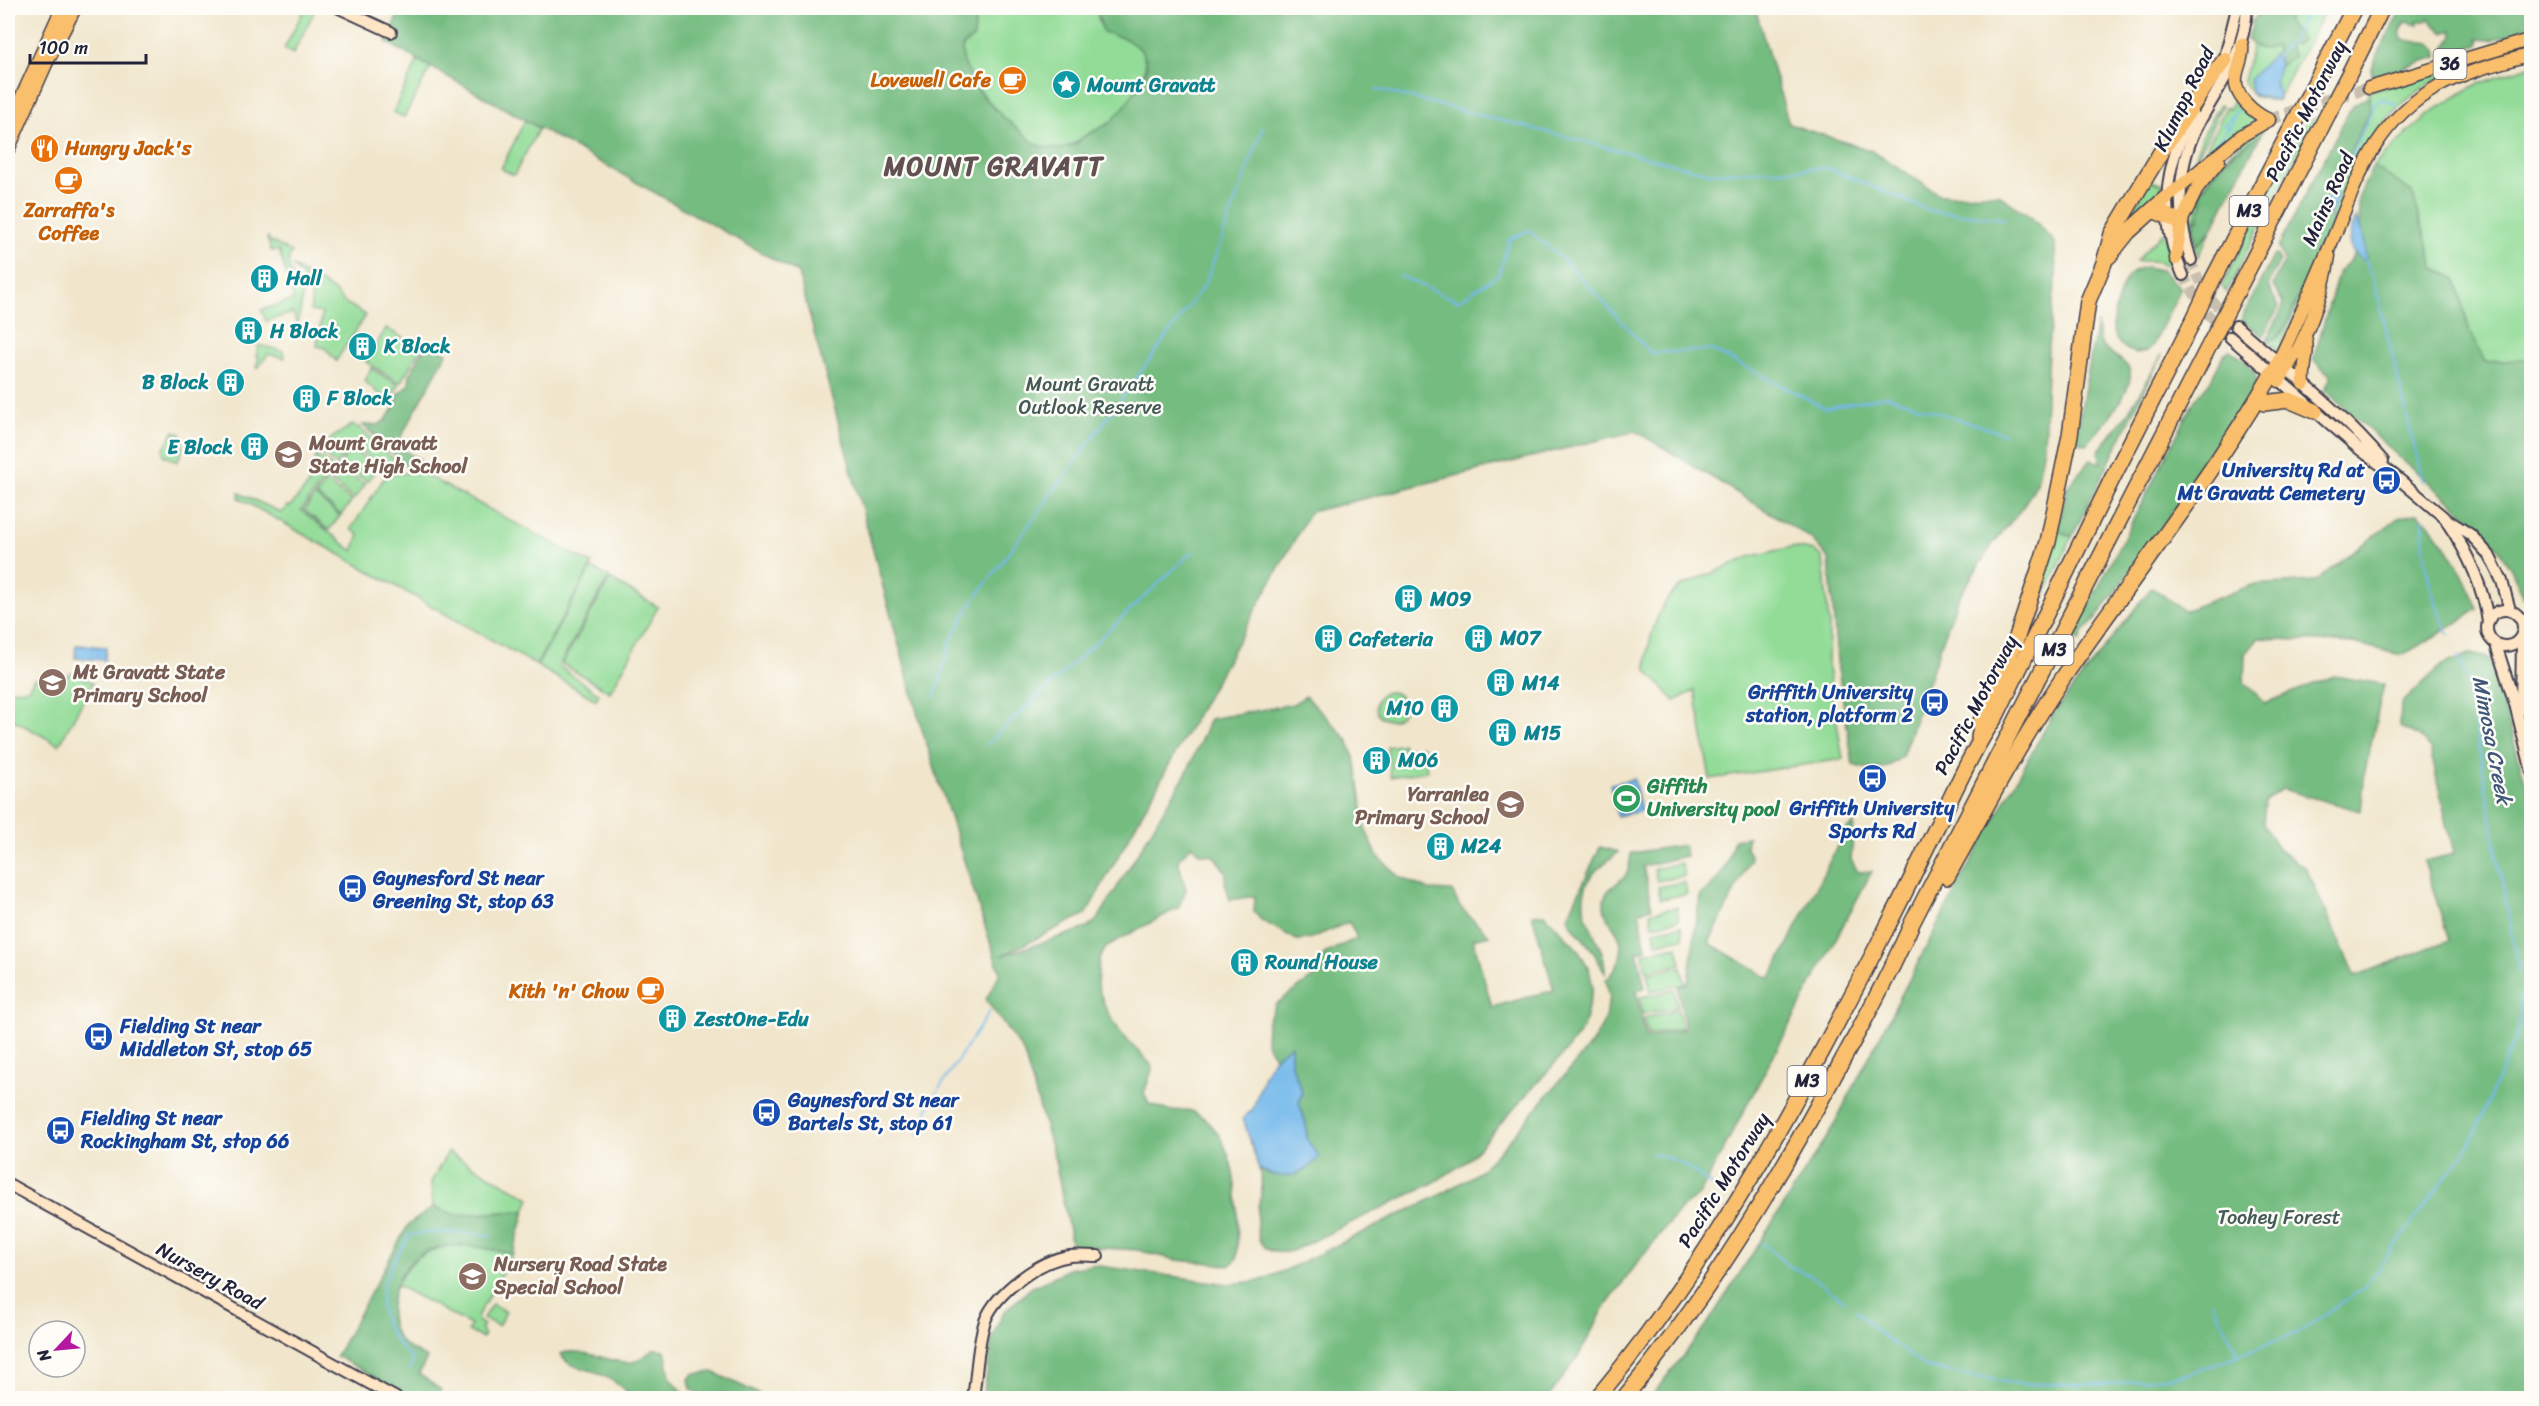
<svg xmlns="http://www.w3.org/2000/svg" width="2539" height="1406" font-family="Sriracha,sans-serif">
  <rect width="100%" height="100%" fill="#fdfcf7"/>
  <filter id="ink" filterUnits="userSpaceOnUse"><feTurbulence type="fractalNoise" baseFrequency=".0167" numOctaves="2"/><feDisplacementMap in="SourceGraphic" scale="12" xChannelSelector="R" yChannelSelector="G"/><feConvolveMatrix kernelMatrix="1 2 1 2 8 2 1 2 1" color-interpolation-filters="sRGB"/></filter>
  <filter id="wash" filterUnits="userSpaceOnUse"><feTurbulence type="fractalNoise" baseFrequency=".008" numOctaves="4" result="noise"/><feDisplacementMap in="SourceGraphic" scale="24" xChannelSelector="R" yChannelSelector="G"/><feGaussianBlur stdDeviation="1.35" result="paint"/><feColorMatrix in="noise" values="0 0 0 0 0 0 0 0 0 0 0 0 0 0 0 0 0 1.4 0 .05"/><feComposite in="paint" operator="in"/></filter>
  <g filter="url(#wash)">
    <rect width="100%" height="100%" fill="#f1e6cc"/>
    <g fill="#92dc97" stroke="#5a7f69" stroke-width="1.5">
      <polygon points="305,8 316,8 293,54 284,49"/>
      <path d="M976 8H1096L1100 25C1111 33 1133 40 1140 49 1156 70 1129 107 1112 121 1103 128 1092 131 1083 137 1077 141 1074 144 1067 148 1059 150 1048 150 1040 146 1016 134 960 79 962 50 963 44 970 40 974 37Z"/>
      <polygon points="2258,8 2326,8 2277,102 2253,96 2243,81 2254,38"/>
      <path d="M2531 44V48C2503 56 2474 63 2447 75 2383 104 2357 158 2333 220L2330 216 2337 196 2331 188 2370 111 2368 92Z"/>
      <polygon points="418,60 431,67 404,117 393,112"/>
      <polygon points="2531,65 2531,359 2485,363 2469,330 2456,279 2434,268 2412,192 2373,166 2427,115 2473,86"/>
      <polygon points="2235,97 2260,120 2200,162 2226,107 2230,109"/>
      <polygon points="2220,104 2222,105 2191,170 2204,131"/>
      <polygon points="2315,118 2313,123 2226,292 2222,286 2306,121"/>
      <polygon points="525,120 539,128 514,175 501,169"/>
      <path d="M2263 129 2261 134 2230 155 2200 197 2203 204 2194 229 2196 243 2198 244 2211 231 2198 256 2191 224 2199 201 2196 197C2212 170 2234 144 2263 129Z"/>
      <polygon points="2148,180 2163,185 2162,197 2127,226"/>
      <polygon points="2162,233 2165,234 2172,267 2156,261 2136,261"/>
      <path d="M268 237V240L292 252C281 273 299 276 302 296 303 301 298 318 298 325L293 313 266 321 261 310 294 300 279 250 271 251 267 238Z"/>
      <path d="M292 266 333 290 344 302 366 315 336 361 325 348 317 346 322 313 310 311C315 288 308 282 292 266Z"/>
      <path d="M2310 278 2279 351 2267 339H2276C2294 322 2295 293 2310 278Z"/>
      <polygon points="386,328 421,349 400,383 366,362"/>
      <polygon points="259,345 283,351 285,358 268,354 258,368 256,367 259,357 256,356"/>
      <polygon points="371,368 399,385 388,402 365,381"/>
      <path d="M352 425 360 428 399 464C382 472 365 454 352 444L336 464 318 452 333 437Z"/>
      <path d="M174 431 181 434C185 446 183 452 177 462L164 455 163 449Z"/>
      <polygon points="351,448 377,468 367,482 341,462"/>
      <polygon points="317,456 334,468 301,510 353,551 359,535 351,529 384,478 394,474 420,472 592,564 536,665 239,498 239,493 282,513 287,506 290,507 322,468 315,460"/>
      <polygon points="338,465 365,485 354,499 328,479"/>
      <polygon points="326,482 352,501 341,515 316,495"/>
      <polygon points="315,496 340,516 329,530 304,510"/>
      <polygon points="2057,530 2072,537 2032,623 2028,622"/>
      <path d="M1792 547 1815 551 1823 558 1829 625 1828 668 1843 759 1710 779 1695 690 1675 701 1647 671C1645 646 1659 600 1680 587L1749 557Z"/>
      <polygon points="591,568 609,577 559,666 599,694 596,700 537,666"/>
      <polygon points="610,579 658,607 610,692 562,664"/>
      <polygon points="74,672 93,683 59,745 8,717 8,690 28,689 34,678 61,683 68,675"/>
      <circle cx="1390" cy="706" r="14"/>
      <polygon points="1403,744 1404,749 1423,746 1427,771 1391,777 1387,747"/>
      <polygon points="1681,863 1684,876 1657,881 1654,869"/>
      <polygon points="1685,882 1687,894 1660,899 1658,887"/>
      <polygon points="1677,907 1679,920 1652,925 1650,913"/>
      <polygon points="1681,926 1683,938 1656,943 1654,931"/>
      <polygon points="1677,946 1681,964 1646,971 1643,953"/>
      <polygon points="1681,967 1685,984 1651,991 1647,974"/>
      <polygon points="1674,990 1678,1007 1643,1014 1640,997"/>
      <polygon points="1678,1010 1682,1028 1648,1035 1644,1018"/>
      <polygon points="448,1152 530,1198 525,1211 456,1215 433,1207 431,1182"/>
      <path d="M450 1245 481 1247 513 1254 477 1317 479 1322 484 1325 481 1329 484 1336 482 1338 468 1331 471 1325 396 1285C414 1256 418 1254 450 1245Z"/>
      <polygon points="492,1304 506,1312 498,1326 483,1318"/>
    </g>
    <g fill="#75bc80" stroke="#4c6f5e" stroke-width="1.5">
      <path d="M401 8H976L974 37 963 46 962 51 964 63 980 93 1001 115 1032 141 1042 147 1061 149 1077 143 1083 137 1110 123 1124 107 1142 81 1147 67 1145 57 1140 49 1126 39 1103 32 1096 8H1755L1789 124 1872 151 1940 195 1998 194 2032 218 2055 242 2056 278 2048 347 2044 448 2037 483 2022 508 1992 545 1957 600 1902 756C1884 772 1876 772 1853 765L1837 662 1829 559 1811 538 1636 431 1310 512 1086 914 1001 956 1087 928 1098 919 1188 770 1210 719 1293 704 1306 696 1347 739 1356 763 1366 831 1377 855 1399 877 1429 890 1452 891 1460 907 1489 935 1473 939 1492 1007 1554 990 1532 914H1545L1579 951 1589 969 1593 988 1583 1028 1566 1051 1466 1162 1433 1183 1292 1251C1258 1258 1254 1237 1258 1207 1259 1201 1262 1195 1262 1188 1262 1182 1260 1175 1259 1169L1270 1174 1307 1139 1306 1124 1299 1103 1302 1092 1291 1063V1045L1275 1057 1266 1043 1267 1023 1276 1004 1319 973 1324 954 1357 938 1349 922 1309 939 1297 940 1261 920 1254 912 1255 896 1230 900 1225 882 1226 872 1214 856 1200 853 1192 845 1178 860 1186 890 1178 908 1107 946 1099 959 1097 985 1106 1009 1120 1032 1153 1067 1144 1093 1149 1104C1156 1106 1164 1110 1171 1111 1178 1111 1187 1108 1194 1112 1242 1136 1238 1214 1237 1259L1229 1266 1213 1263 1175 1260 1138 1250 1072 1246 1055 1160 1023 1051 986 1000 1000 973 920 723 798 273 386 42Z"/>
      <path d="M2262 8 2266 12 2281 8H2293L2287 23 2293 30 2299 33 2301 40 2297 44 2289 43V48L2294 56 2279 67 2276 46C2265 51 2255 50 2247 38L2252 27 2250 23 2259 14Z"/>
      <path d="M2402 8H2531V29L2491 40 2478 39 2480 42 2479 45 2448 54 2444 49 2453 37 2452 30 2444 33 2428 19 2426 21H2417L2418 25 2405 22 2400 29 2402 39C2405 39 2408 41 2412 41 2425 44 2430 38 2438 52L2437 57 2402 68 2397 75 2394 74C2386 78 2379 82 2372 75L2371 68Z"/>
      <path d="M2369 95 2370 111 2323 208 2333 220 2310 278C2294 293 2294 322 2275 339H2267L2283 307 2282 301 2273 286 2284 260 2278 247 2352 106Z"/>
      <path d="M2261 134 2211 231 2198 244H2196L2194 226 2196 225 2193 219 2199 220 2198 215 2203 204C2202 199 2199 196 2202 190 2204 185 2230 155 2233 154V151L2240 149Z"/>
      <polygon points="2373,166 2412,192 2434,268 2456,279 2469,330 2485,362 2531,359 2531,599 2524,598 2511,569 2498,548 2477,524 2400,458 2325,390 2331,376 2313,360 2339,271 2352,259 2360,225 2358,199"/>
      <polygon points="2274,255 2278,256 2279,261 2268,286 2279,307 2263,336 2241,319"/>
      <path d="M2146 267 2161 270 2181 288 2153 345 2147 351 2135 353C2108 343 2110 323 2118 300 2123 283 2127 270 2146 267Z"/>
      <path d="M2097 323C2098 355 2111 348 2127 366 2142 383 2099 430 2087 444L2075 441Z"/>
      <polygon points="427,343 447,353 396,446 421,460 411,470 363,425 378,425 386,420 396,404 398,395 409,384 410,374"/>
      <path d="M2230 350C2244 360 2258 368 2257 388L2211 463 2195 471 2192 479 2195 484 2180 501 2095 620 2084 631 2080 641 2074 638 2073 636 2195 400 2210 382 2224 354Z"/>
      <polygon points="2162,355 2072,537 2057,530 2068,486 2090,460 2102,463 2098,452 2128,413"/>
      <path d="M2418 513C2448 542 2462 571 2478 609L2436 636 2402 655 2353 643 2258 638 2245 654 2244 682 2265 703 2334 676 2384 684 2365 771 2361 811 2282 789 2265 801 2263 825 2280 851 2306 868 2355 976 2449 940 2424 861 2454 854 2430 749 2419 736 2400 727 2401 704 2442 665 2470 654 2491 659 2531 803V1398H1650L1706 1326 1829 1134 1963 876 2055 711 2152 587 2184 611 2252 585 2315 581 2398 518Z"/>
      <polygon points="2531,648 2532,649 2531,725 2528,656"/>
      <path d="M1854 823 1851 860 1858 872 1872 871 1699 1195 1681 1208 1641 1258 1603 1310 1579 1355 1548 1398H983L992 1338 1003 1313 1031 1288 1069 1269 1092 1265 1228 1284 1259 1281 1286 1270 1440 1195 1479 1172 1505 1145 1593 1042 1604 1022 1610 998 1606 980C1619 968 1626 951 1618 934 1612 923 1604 917 1604 905 1603 889 1617 885 1625 876 1630 870 1630 860 1631 853L1684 845 1686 856 1643 866 1652 908 1639 911 1646 949 1637 952 1645 988 1636 990 1646 1038 1685 1029 1678 987 1688 983 1700 895C1721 881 1728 863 1734 839L1748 837 1746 847 1751 858 1709 943 1770 979 1845 831Z"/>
      <path d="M1600 847 1618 852C1609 861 1597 867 1590 878 1569 918 1606 935 1605 973L1593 951 1570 923 1568 916Z"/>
      <path d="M433 1207 456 1215 525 1211 513 1254C485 1248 455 1240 427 1251 397 1263 379 1313 400 1341 405 1348 419 1353 427 1358L419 1374 441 1390 436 1398H413L336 1356 408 1225Z"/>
      <path d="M654 1349 665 1350 670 1377 688 1398H633C623 1387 612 1379 598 1373 585 1367 569 1369 560 1354 583 1345 610 1365 633 1362 640 1360 649 1353 654 1349Z"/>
      <polygon points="713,1372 767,1398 700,1398 698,1393 691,1389 689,1379 693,1374"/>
    </g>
    <g fill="#74b9eb" stroke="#4b6e93" stroke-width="1.5">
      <polygon points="2274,54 2280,64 2275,80 2279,95 2276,100 2254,95 2251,92 2250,79"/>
      <polygon points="2331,188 2338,196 2330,216 2323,208"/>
      <path d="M2356 218 2364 237 2366 261C2343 250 2348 237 2356 218Z"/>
      <polygon points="76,645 106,647 105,660 75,658"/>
      <polygon points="1634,779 1641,811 1617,816 1610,784"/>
      <path d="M1291 1045V1063L1302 1092 1299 1103 1306 1124 1307 1139 1319 1157C1301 1178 1283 1181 1259 1169L1243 1118 1253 1109 1264 1075 1275 1057Z"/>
    </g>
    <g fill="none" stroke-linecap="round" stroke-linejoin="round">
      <g stroke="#74b9eb" stroke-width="2">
        <polyline points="2276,57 2293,38 2309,8"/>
        <polyline points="1376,89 1709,173 1828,168 1931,211 2005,219"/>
        <polyline points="2223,126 2238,110"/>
        <polyline points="2231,128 2234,116"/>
        <polyline points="2213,146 2229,127 2227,122"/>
        <polyline points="2333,194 2376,102 2384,99 2396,105"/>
        <polyline points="2365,259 2374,280 2423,482"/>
        <polyline points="1400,276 1458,301 1499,274 1509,240 1528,230 1563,259 1651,353 1712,350 1825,408 1887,396 2005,434"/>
        <path d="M2423 519C2423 567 2429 591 2449 635"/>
        <polyline points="2459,656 2468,683 2498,860 2519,971"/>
        <polyline points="935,697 950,643 969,607 1205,284 1263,127"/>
        <polyline points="987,744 1193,551"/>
        <polyline points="2523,984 2524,987 2532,989"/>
        <polyline points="917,1136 931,1101 990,1011"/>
        <path d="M1651 1154C1679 1158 1692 1170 1713 1187"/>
        <polyline points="1762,1243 1789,1266 1810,1275 1844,1301"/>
        <polyline points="2212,1302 2239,1355"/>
        <polyline points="1856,1310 1874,1329 1925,1367 2015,1384 2113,1384 2188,1374 2297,1333 2364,1288 2470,1144 2519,1029 2520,1000 2524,987"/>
        <path d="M410 1370 413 1360C365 1314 377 1285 410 1235 443 1230 459 1232 491 1236"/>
      </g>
    </g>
  </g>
  <g filter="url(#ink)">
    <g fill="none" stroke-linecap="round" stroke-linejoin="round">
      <g stroke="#c8bfaf" stroke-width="10" stroke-dasharray="10 5" stroke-linecap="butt">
        <path d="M2191 260C2200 286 2215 307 2236 326"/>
        <polyline points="2183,275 2202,308 2230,337"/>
      </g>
      <polyline stroke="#c8bfaf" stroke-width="12" stroke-dasharray="12 6" stroke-linecap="butt" points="2269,120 2309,105 2369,88"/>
      <defs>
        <g id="secondary">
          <polyline points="339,8 391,32"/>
          <polyline points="2223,65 2237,8"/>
          <path d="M2191 260C2176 214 2176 164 2200 121 2222 82 2244 54 2247 8"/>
          <path d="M2183 275C2159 221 2162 165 2194 115"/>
          <path d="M2236 326C2286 370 2340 410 2383 461"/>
          <polyline points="2230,337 2358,448 2394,475 2446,519 2471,535 2489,555 2502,581 2510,610"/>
          <path d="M2447 522C2468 553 2483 585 2488 622"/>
          <circle cx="2505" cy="628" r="18"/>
          <polyline points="2496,645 2515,704 2532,772"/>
          <polyline points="2521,710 2522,636"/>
          <polyline points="8,1184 396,1398"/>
          <path d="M973 1398C977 1373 977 1345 985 1321 996 1292 1040 1260 1070 1256 1079 1255 1089 1256 1098 1256"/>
        </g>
        <g id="primary">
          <path d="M2242 44C2244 57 2238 64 2236 77 2233 96 2254 113 2269 120"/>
          <polyline points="2369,88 2532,39"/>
          <polyline points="8,127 62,8"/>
          <polyline points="8,150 46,64 75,8"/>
          <polyline points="2166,198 2241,136 2269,120"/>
          <polyline points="2176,259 2181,222 2198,187 2219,161"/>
          <path d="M2272 374C2294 331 2313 286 2332 241 2358 179 2373 123 2437 87 2466 71 2500 63 2532 54"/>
          <path d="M2279 381C2304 344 2322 300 2329 256"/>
          <path d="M2304 384C2302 368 2310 351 2305 336"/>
        </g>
        <g id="highway">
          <polyline points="2348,76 2382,8"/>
          <polyline points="2313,87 2354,8"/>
          <polyline points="2153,210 2181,222"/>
          <polyline points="2109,256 2128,232 2166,198"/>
          <polyline points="2213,279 2293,125"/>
          <polyline points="2233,299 2328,114"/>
          <polyline points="2264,403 2289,400 2315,411"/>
          <polyline points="1979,738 1982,717 2016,640 2048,542 2070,435 2088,301 2104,263 2112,234 2164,147 2213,75 2225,60"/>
          <path d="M1947 877C1986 806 2024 735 2069 669 2137 571 2212 477 2272 374"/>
          <path d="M1597 1398C1716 1255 1799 1098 1884 933 1905 893 1924 852 1944 812 1960 779 1975 746 1996 716L2113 477 2193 321"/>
          <path d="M1624 1398C1709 1295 1779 1179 1842 1061 1867 1016 1892 970 1912 923L2211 342"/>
        </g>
      </defs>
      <use href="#secondary" stroke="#413f51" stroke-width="14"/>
      <use href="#primary" stroke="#413f51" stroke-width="15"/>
      <use href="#highway" stroke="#413f51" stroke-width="18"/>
      <use href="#secondary" stroke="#fde5c5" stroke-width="10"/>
      <use href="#primary" stroke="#f9bf6d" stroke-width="12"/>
      <use href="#highway" stroke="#f9bf6d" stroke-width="15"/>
      <defs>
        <g id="highway-bridge">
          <polyline points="2328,114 2348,76"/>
          <polyline points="2293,125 2313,87"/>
          <polyline points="2193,321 2213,279"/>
          <polyline points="2211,342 2233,299"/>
        </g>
      </defs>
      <use href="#highway-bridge" stroke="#413f51" stroke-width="18" stroke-linecap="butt"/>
      <use href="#highway-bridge" stroke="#f9bf6d" stroke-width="15"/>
    </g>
  </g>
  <defs>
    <symbol id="cafe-disc" viewBox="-11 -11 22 22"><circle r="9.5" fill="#e8710a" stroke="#fdfcf7"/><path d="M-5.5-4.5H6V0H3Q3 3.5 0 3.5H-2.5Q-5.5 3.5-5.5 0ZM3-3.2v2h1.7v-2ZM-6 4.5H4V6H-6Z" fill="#fff"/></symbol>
    <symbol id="sight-disc" viewBox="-11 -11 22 22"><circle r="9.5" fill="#0f9aa8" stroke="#fdfcf7"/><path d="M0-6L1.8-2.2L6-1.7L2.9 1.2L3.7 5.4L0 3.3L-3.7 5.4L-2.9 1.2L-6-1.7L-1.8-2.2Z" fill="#fff"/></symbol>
    <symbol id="restaurant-disc" viewBox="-11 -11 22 22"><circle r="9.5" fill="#e8710a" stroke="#fdfcf7"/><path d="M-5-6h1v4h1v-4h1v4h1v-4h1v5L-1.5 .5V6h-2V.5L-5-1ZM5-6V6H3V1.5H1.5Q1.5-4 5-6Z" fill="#fff"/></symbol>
    <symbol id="building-disc" viewBox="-11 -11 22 22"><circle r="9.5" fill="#0f9aa8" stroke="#fdfcf7"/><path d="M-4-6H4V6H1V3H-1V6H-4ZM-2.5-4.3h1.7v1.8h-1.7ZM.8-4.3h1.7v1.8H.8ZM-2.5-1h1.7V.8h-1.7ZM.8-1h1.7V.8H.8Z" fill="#fff"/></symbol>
    <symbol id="school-disc" viewBox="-11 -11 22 22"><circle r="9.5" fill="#8d6e63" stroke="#fdfcf7"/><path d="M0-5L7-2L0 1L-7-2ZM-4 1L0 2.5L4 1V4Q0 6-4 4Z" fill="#fff"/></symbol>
    <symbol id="bus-disc" viewBox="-11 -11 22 22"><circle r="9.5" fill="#1a4fb4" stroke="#fdfcf7"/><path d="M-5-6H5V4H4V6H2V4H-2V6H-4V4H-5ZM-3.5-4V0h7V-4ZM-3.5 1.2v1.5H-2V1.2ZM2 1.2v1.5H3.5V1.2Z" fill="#fff"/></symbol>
    <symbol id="stadium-disc" viewBox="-11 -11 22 22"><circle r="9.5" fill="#2e9e5b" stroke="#fdfcf7"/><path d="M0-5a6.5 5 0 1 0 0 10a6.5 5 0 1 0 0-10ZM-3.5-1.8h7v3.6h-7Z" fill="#fff"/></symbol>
  </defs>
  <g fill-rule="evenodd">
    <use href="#cafe-disc" x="996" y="64" width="33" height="33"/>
    <use href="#sight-disc" x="1050" y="68" width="33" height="33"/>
    <use href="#restaurant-disc" x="28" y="132" width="33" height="33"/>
    <use href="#cafe-disc" x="52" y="164" width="33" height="33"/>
    <use href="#building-disc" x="248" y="262" width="33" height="33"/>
    <use href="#building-disc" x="232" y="314" width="33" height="33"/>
    <use href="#building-disc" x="346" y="330" width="33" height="33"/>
    <use href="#building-disc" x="214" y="366" width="33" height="33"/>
    <use href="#building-disc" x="290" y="382" width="33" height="33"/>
    <use href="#building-disc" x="238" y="430" width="33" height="33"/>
    <use href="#school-disc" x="272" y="438" width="33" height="33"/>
    <use href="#bus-disc" x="2370" y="464" width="33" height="33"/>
    <use href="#building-disc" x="1392" y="582" width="33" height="33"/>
    <use href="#building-disc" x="1462" y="622" width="33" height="33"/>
    <use href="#building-disc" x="1312" y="622" width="33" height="33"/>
    <use href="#school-disc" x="36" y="666" width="33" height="33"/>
    <use href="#building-disc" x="1484" y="666" width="33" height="33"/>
    <use href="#bus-disc" x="1918" y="686" width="33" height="33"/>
    <use href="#building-disc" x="1428" y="692" width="33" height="33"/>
    <use href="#building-disc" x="1486" y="716" width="33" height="33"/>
    <use href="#building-disc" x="1360" y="744" width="33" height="33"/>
    <use href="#bus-disc" x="1856" y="762" width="33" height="33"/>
    <use href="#stadium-disc" x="1610" y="782" width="33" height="33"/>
    <use href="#school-disc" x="1494" y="788" width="33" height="33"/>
    <use href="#building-disc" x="1424" y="830" width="33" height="33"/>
    <use href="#bus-disc" x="336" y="872" width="33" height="33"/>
    <use href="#building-disc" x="1228" y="946" width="33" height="33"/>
    <use href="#cafe-disc" x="634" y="974" width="33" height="33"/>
    <use href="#building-disc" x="656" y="1002" width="33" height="33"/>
    <use href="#bus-disc" x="82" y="1020" width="33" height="33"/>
    <use href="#bus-disc" x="750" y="1096" width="33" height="33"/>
    <use href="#bus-disc" x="44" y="1114" width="33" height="33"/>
    <use href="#school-disc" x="456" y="1260" width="33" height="33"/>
  </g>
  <g text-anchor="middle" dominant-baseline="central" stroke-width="5" stroke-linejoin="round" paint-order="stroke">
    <g fill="#fdfcf7" stroke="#646373" stroke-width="1.5">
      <rect x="2433.5" y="49" width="33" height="30" rx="4.5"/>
      <rect x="2229.5" y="196" width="39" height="30" rx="4.5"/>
      <rect x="2034.5" y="635" width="39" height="30" rx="4.5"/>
      <rect x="1787.5" y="1066" width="39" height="30" rx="4.5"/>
    </g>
    <g font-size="18" font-weight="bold" fill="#22223b">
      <text x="2450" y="64">36</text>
      <text x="2249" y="211">M3</text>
      <text x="2054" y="650">M3</text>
      <text x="1807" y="1081">M3</text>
    </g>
    <g font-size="20" font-weight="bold" fill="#c56008" stroke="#fdfcf7" text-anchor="end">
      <text x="991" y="80">Lovewell Cafe</text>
      <text x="65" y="148" text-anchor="start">Hungry Jack's</text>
      <text x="69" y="210" text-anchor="middle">Zarraffa's<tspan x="69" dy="23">Coffee</tspan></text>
      <text x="629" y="991">Kith 'n' Chow</text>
    </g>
    <g font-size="20" font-weight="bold" fill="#0d838f" stroke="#fdfcf7" text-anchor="start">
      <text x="1087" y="85">Mount Gravatt</text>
      <text x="286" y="278">Hall</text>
      <text x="270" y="331">H Block</text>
      <text x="384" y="346">K Block</text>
      <text x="209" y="382" text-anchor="end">B Block</text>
      <text x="327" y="398">F Block</text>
      <text x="233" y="447" text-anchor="end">E Block</text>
      <text x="1430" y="599">M09</text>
      <text x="1500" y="638">M07</text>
      <text x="1349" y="639">Cafeteria</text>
      <text x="1522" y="683">M14</text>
      <text x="1424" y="708" text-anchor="end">M10</text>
      <text x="1524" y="733">M15</text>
      <text x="1398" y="760">M06</text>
      <text x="1461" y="846">M24</text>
      <text x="1265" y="962">Round House</text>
      <text x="694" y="1019">ZestOne-Edu</text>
    </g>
    <g font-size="20" fill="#22223b" stroke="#fdfcf7">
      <text transform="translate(2184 99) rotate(-64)">Klumpp Road</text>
      <text transform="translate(2306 111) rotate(-63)">Pacific Motorway</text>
      <text transform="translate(2328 199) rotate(-66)">Mains Road</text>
      <text transform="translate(1976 705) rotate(-62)">Pacific Motorway</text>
      <text transform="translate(1724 1180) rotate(-58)">Pacific Motorway</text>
      <text transform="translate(210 1276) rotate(29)">Nursery Road</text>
    </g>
    <g font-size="20" fill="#445a57" stroke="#fdfcf7">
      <text x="1090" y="384">Mount Gravatt<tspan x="1090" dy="23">Outlook Reserve</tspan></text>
      <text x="2279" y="1217">Toohey Forest</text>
    </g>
    <g font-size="20" font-weight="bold" fill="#785e54" stroke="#fdfcf7" text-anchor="start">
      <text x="309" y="443">Mount Gravatt<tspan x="309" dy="23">State High School</tspan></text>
      <text x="73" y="672">Mt Gravatt State<tspan x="73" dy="23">Primary School</tspan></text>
      <text x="1489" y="794" text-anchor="end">Yarranlea<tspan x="1489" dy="23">Primary School</tspan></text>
      <text x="494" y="1264">Nursery Road State<tspan x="494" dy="23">Special School</tspan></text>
    </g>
    <g font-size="20" font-weight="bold" fill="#164399" stroke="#fdfcf7" text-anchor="start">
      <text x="2365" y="470" text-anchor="end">University Rd at<tspan x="2365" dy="23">Mt Gravatt Cemetery</tspan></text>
      <text x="1913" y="692" text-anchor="end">Griffith University<tspan x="1913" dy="23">station, platform 2</tspan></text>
      <text x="1872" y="808" text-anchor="middle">Griffith University<tspan x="1872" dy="23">Sports Rd</tspan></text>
      <text x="373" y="878">Gaynesford St near<tspan x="373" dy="23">Greening St, stop 63</tspan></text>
      <text x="120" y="1026">Fielding St near<tspan x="120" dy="23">Middleton St, stop 65</tspan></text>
      <text x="788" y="1100">Gaynesford St near<tspan x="788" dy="23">Bartels St, stop 61</tspan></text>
      <text x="81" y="1118">Fielding St near<tspan x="81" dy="23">Rockingham St, stop 66</tspan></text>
    </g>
    <g font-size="20" font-weight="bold" fill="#27864d" stroke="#fdfcf7" text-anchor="start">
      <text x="1647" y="786">Giffith<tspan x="1647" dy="23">University pool</tspan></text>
    </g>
    <g font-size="21" font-style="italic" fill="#3f5779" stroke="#fdfcf7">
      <text transform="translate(2492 740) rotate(79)">Mimosa Creek</text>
    </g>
    <g font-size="26" font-weight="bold" letter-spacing="1.5" fill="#615153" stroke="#fdfcf7">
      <text x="994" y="166">MOUNT GRAVATT</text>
    </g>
  </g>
  <rect width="2539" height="1406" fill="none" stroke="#fdfcf7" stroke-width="30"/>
  <g transform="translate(57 1349) rotate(244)"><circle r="28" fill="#fdfcf7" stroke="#a5a5ac" stroke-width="1.5"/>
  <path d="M0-4.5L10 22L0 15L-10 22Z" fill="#b5179e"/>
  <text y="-9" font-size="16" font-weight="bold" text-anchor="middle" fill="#22223b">N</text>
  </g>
  <path d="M30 54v9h116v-9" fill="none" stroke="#22223b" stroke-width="3"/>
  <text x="39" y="54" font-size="18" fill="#22223b" stroke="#fdfcf7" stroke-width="4.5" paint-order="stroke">100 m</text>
</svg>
